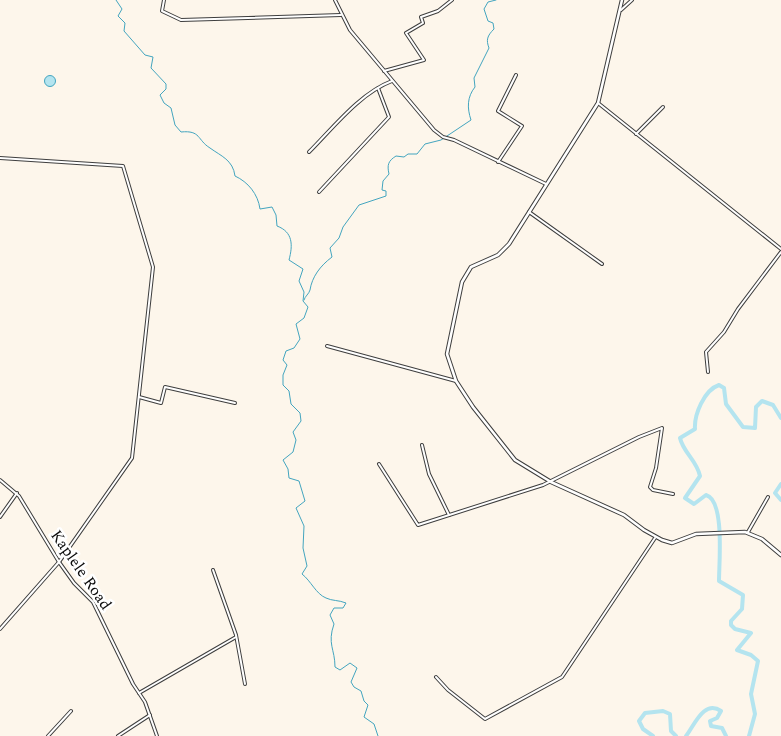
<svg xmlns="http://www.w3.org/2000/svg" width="781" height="736" font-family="Spectral,serif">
  <rect width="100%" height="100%" fill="#fdf6eb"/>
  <circle fill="#b4e4ef" stroke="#43a5bf" cx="50" cy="81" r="5.5"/>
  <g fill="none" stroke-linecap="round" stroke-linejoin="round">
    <g stroke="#43a5bf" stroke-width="1">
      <path d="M116 0 122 9 118 16 125 23 124 31 145 55 153 57 151 68 166 84V89L160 95 164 103 171 108 175 125 181 132C201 130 197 140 210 148 221 156 233 160 235 176 248 182 258 194 260 209L272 207 276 215 277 226C293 232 293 245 289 260L303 269 299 281 304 292 303 301 308 307 304 318 296 324 300 339 294 348 286 351 283 360 287 365 283 375V385L289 391 291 404 300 413 301 421 293 432 296 440 293 452 283 460 288 469 289 478 299 481 305 501 296 508 304 526 303 548 307 566 302 574C311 581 316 594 326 598 332 601 339 600 346 603L343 608H334L330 615 334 624C327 644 335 649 335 667L340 670 350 663 357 668 351 682 354 687 361 691 364 701 368 705 364 717 374 724 378 736"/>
      <path d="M304 300C305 296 309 294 310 290 312 277 320 266 332 257L330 248 339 238 343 227 359 205 386 196V191L382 190 383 181 389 174C387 165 388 161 396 156L404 157 408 154H417L425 144 441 140 471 120C467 108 467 97 475 87L474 78 489 48C486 40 487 36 494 29L493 23 488 21 484 9 488 2 496 0"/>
    </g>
    <g stroke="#b4e4ef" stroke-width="4">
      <polyline points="781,484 775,493 781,500"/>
      <polyline points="653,736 643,729 639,721 645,713 663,711 670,714 671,731 676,736"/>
      <path d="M686 736C694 726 704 699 721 711L717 718 710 721 711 726 722 728 726 736"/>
      <path d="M749 736 755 714 751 694 758 661 751 655 737 650 751 633 735 629 731 625V621L742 609 743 595 719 581C719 563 725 500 706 495L694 504 685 498 700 476C697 461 683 452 680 438L695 429C694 415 704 390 719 385L724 388 726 404 743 427 755 428 756 407 762 401 773 405 781 418"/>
    </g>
    <defs>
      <g id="minor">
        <polyline points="164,0 162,11 181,20 341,15"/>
        <polyline points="335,0 350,30 434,130 443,137 454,140 546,184"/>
        <polyline points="621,10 632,0"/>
        <polyline points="384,71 424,60 406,33 423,23 421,17 438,11 452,0"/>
        <polyline points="598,103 781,249"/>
        <polyline points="636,134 663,107"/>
        <path d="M309 152C333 128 360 93 392 81"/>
        <polyline points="0,158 123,166 153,267 132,458 59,562 0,629"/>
        <polyline points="498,162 522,126 498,111 516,75"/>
        <polyline points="319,192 389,117 378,88"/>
        <polyline points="529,212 602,264"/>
        <polyline points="327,346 456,381"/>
        <polyline points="708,372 706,352 724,332 738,309 781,252"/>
        <polyline points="139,397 161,403 165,387 235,403"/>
        <polyline points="422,445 429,474 449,515"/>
        <polyline points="379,464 418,525 543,485 639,437 662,428 656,468 650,487 653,490 673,494"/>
        <polyline points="0,480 19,496 59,562 74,583 93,602 133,684 145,702 157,736"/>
        <polyline points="0,517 17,493"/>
        <polyline points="748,532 768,497"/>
        <polyline points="213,570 236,635 245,684"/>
        <polyline points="436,677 448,690 485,719 562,677 655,538"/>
        <polyline points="139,693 236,637"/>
        <polyline points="48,736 71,711"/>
        <polyline points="118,736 150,715"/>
      </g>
      <polyline id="tertiary" points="622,0 598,103 509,244 498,255 471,267 462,282 447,354 456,381 473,407 515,460 551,482 624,515 644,530 662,540 672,543 696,534 745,532 762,539 781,555"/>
    </defs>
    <use href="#minor" stroke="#3e3e3e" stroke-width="4"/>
    <use href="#tertiary" stroke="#3e3e3e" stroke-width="4.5"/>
    <use href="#minor" stroke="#fff" stroke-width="2"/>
    <use href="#tertiary" stroke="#fff" stroke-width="2.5"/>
  </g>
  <g text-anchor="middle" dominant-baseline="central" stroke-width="5" stroke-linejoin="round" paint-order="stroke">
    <g font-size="16" fill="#0b0b0b" stroke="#fff">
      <text transform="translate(81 570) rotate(55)">Kaplele Road</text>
    </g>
  </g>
</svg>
